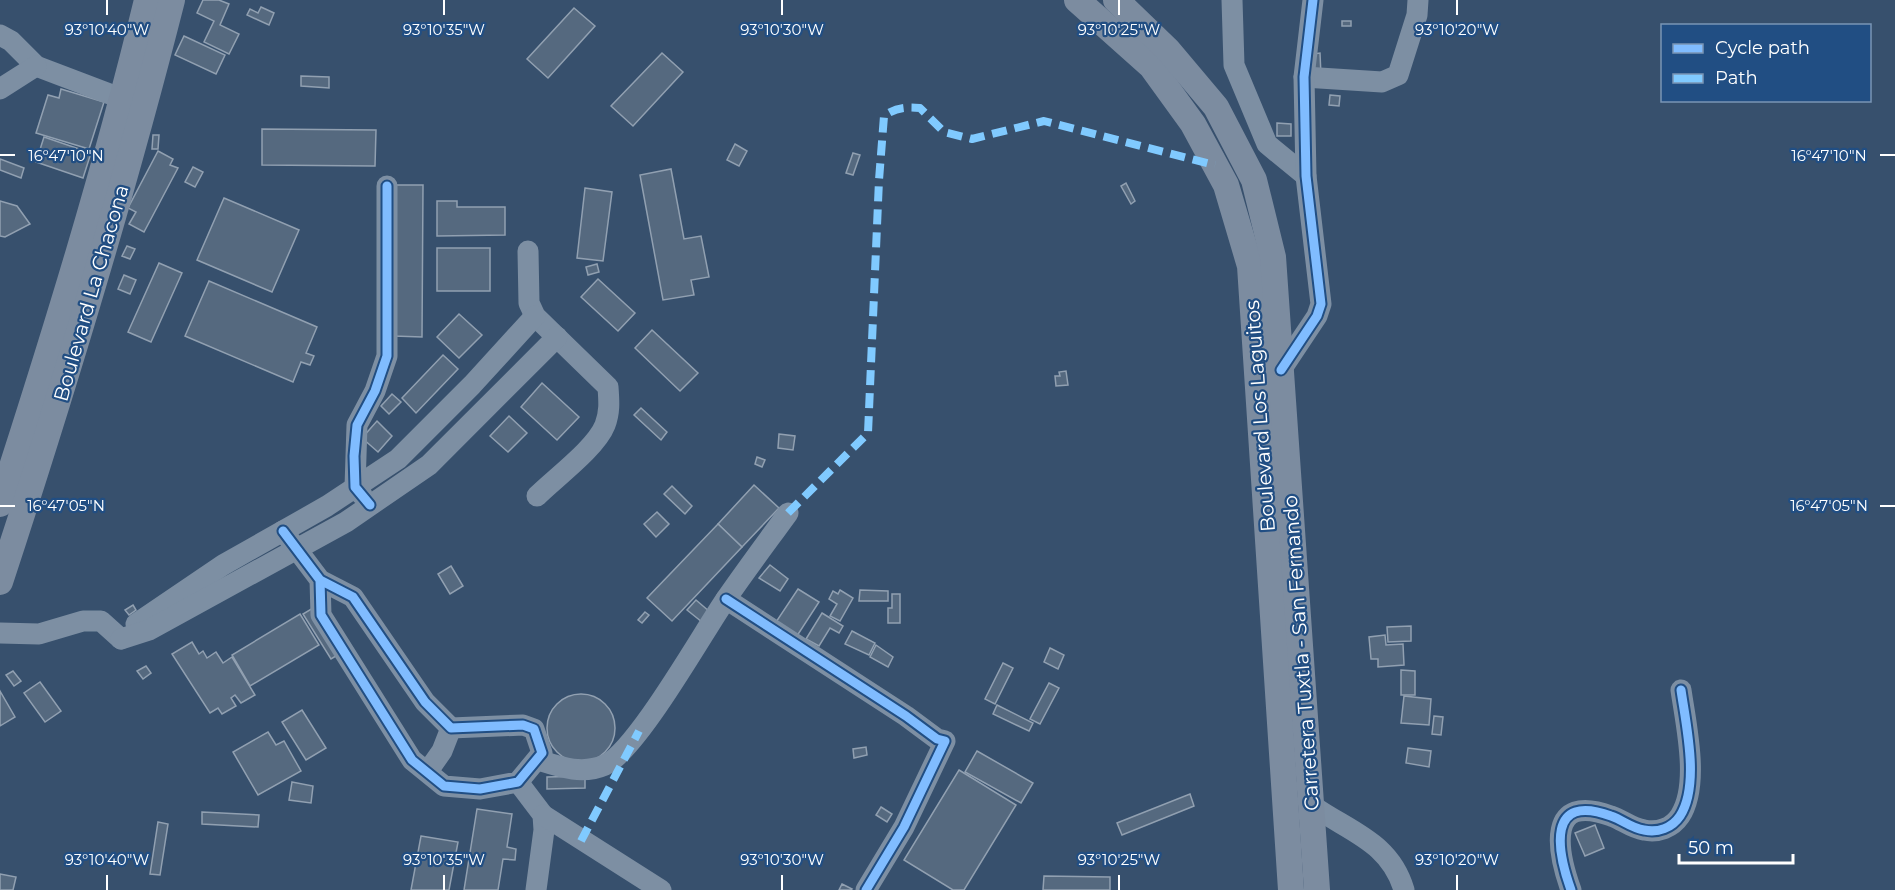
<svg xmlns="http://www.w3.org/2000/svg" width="1895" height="890" font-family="Montserrat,sans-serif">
  <rect width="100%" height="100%" fill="#37506d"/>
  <g fill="#55697f" stroke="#91a0b1" stroke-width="1.5">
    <polygon points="203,0 219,0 229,4 220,25 239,34 229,54 204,42 214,21 197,13"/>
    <polygon points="261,7 274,13 269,25 247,15 250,9 258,13"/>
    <polygon points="574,8 595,26 548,78 527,59"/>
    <rect x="1342" y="21" width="9" height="5"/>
    <polygon points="184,36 225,55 216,74 175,55"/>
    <polygon points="662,53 683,72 633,126 611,106"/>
    <polygon points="1320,53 1321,76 1314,77 1313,54"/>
    <polygon points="301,76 329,77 329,88 301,86"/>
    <polygon points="61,89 104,102 89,149 36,133 48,95 59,98"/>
    <polygon points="1330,95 1340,96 1339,106 1329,105"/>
    <polygon points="1277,123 1291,124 1291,136 1277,136"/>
    <polygon points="262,129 376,130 375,166 262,165"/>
    <polygon points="153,135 159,135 158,149 152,149"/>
    <polygon points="44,137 91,153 83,178 36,162"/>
    <polygon points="735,144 747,151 739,166 727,160"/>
    <polygon points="158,151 173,159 170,165 178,168 144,232 129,224 136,212 128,208"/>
    <polygon points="853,153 860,155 853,175 846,173"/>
    <polygon points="0,159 24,168 21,178 0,170"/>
    <polygon points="193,167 203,172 195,187 185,182"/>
    <polygon points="671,169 684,239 701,236 709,277 691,280 694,295 663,300 640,175"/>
    <polygon points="1126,183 1135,201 1131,204 1121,186"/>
    <polygon points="395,185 423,185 422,337 394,336"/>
    <polygon points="585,188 612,192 603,261 577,258"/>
    <polygon points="224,198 299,230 272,292 197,260"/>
    <polygon points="0,201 17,206 30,224 5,237 0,236"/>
    <polygon points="437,201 457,201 457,207 505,207 505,235 437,236"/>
    <polygon points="127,246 135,249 130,259 122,256"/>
    <rect x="437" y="248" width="53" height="43"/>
    <polygon points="159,263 182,273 151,342 128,332"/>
    <polygon points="597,264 599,272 588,275 586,267"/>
    <polygon points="124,275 136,280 130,294 118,289"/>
    <polygon points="598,279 635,313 618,331 581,297"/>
    <polygon points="209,281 317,327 306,353 314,356 310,365 301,362 293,382 185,336"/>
    <polygon points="459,314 482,335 459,358 437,337"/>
    <polygon points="652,330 698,373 680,391 635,348"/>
    <polygon points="443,355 458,369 416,413 402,398"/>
    <polygon points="1066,371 1068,385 1056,386 1055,376 1060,376 1059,372"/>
    <polygon points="542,383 579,417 557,440 521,407"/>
    <polygon points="392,394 401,402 389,414 381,406"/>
    <polygon points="641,408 667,432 661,440 634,415"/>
    <polygon points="509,416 527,433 508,452 490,436"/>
    <polygon points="377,421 392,436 378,452 362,438"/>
    <polygon points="779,434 795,436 793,450 778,448"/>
    <polygon points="757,457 765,460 762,467 755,464"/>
    <polygon points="754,485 779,508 742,547 718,524"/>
    <polygon points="672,486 692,506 685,514 664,494"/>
    <polygon points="657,512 669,524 656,537 644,524"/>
    <polygon points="718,524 742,547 672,621 647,598"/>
    <polygon points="770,565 788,579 780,591 759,578"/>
    <polygon points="451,566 463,586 450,594 438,574"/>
    <polygon points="798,589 819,602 795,639 774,625"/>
    <polygon points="840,590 853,598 840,621 830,616 837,604 829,599 833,591 838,594"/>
    <polygon points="860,590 888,591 888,601 859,601"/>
    <polygon points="892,594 900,594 900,623 888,623 888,608 892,608"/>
    <polygon points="696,600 710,612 702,622 687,610"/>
    <polygon points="133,605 136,610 129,615 125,610"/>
    <polygon points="313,608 341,653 331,659 303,614"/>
    <polygon points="645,612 649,615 642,623 638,620"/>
    <polygon points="822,613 843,626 839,633 830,628 819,646 806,639"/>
    <polygon points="300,614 319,645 250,686 232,655"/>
    <polygon points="1411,626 1411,641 1388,642 1387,627"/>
    <polygon points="852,631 875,643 869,655 845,644"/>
    <polygon points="1385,635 1386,645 1403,644 1404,665 1378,667 1378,659 1371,659 1369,637"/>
    <polygon points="192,642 199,654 203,651 207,658 216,652 223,663 232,657 255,695 241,703 235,695 231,698 236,706 222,714 218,708 210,713 172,654"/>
    <polygon points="876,645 893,657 888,667 870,657"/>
    <polygon points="1050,648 1064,655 1058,669 1044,662"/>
    <polygon points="1003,663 1013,668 995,704 985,699"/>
    <polygon points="146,666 151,673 143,679 137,671"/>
    <polygon points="1401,670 1415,671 1415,695 1401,695"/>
    <polygon points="13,671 21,681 14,686 6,675"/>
    <polygon points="40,682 61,711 45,722 24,693"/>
    <polygon points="1049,683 1059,688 1040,724 1030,719"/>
    <polygon points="0,691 15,717 0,726"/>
    <circle cx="581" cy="728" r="34"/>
    <polygon points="1404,696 1431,699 1429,725 1401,723"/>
    <polygon points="997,705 1033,723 1029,731 993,714"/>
    <polygon points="302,710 326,748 306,760 282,722"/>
    <polygon points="1434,716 1443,717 1441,735 1432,734"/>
    <polygon points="268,732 276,745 284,741 301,771 258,795 233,752"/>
    <polygon points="866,747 867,755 854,758 853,749"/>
    <polygon points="1408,748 1431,751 1429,767 1406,763"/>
    <polygon points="977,751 1033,783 1021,803 965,772"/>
    <polygon points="959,770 1016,805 964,890 953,890 904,860"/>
    <polygon points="585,776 585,788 547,789 547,777"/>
    <polygon points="292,782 313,786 311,803 289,800"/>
    <polygon points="1190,794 1194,806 1122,835 1117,823"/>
    <polygon points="881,807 892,814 887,822 876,815"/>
    <polygon points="477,809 512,814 507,847 516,849 515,860 503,859 498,890 464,890"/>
    <polygon points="202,812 259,815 258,827 202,824"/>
    <polygon points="158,822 168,824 160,875 150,874"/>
    <polygon points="1595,825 1604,848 1585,856 1575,833"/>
    <polygon points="421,836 458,842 449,890 411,890"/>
    <polygon points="0,874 16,877 13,890 0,890"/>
    <polygon points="1044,876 1110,877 1110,890 1043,890"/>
    <polygon points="842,884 852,889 851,890 839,890"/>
  </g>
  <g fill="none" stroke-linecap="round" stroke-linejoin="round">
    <g stroke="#7d8fa3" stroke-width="21">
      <polyline points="1232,0 1234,65 1267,144 1306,176"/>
      <polyline points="0,35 11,41 36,66 136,104"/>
      <polyline points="1304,77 1382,82 1398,75 1417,15 1418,0"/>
      <polyline points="0,89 36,66"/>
      <path d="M528 251 529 303 535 316 608 387C609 401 610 412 605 425 596 448 555 478 537 496"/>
      <polyline points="1281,370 1317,316 1321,304 1306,176 1304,77 1313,0"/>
      <polyline points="362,495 355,487 357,425 375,391 387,356 387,186"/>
      <polyline points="283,531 320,580 353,597 425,702 451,728 523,725 534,729 542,753 518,782 480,789 444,786 412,760 321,615 320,580"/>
      <polyline points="726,599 906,716 937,739 945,741 904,827 866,890"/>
      <polyline points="136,624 223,565 327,506 398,459 472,385 535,316"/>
      <polyline points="0,633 39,634 83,621 101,621 121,639"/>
      <polyline points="121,639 149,630 346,522 429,465 557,337"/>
      <path d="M538 760C560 767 582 775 605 765 637 750 702 634 726 599 746 570 767 542 788 513"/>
      <polyline points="428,771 442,751 451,728"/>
      <polyline points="518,782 543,815 544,830 536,890"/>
      <path d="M1313 806C1350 832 1390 842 1404 890"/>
      <polyline points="543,815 661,890"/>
      <path d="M1571 890C1557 851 1546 792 1611 816 1623 820 1631 828 1644 830 1658 833 1672 828 1680 816 1700 785 1686 725 1681 690"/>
    </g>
    <g stroke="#7c8ca0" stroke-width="26">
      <polyline points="1077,0 1151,66 1193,124 1226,185 1250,266 1291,890"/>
      <polyline points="1116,0 1168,50 1216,107 1254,180 1273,257 1317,890"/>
      <path d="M0 504C54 337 106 170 147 0"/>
      <path d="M0 582C63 390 122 197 172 0"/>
    </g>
    <g stroke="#80caff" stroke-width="8" stroke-dasharray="15 8" stroke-linecap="butt">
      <path d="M788 513 868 433 879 180 884 116C896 107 906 107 920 108L944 132 972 139 1044 121 1215 165"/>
      <polyline points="581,841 639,731"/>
    </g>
    <defs>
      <g id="cycleway">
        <polyline points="1281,370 1317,316 1321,304 1306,176 1304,77 1313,0"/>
        <polyline points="370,505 355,487 354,456 357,425 375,391 387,356 387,186"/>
        <polyline points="283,531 320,580 353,597 425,702 451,728 523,725 534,729 542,753 518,782 480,789 444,786 412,760 321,615 320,580"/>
        <polyline points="726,599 906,716 937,739 945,741 904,827 866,890"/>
        <path d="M1571 890C1557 851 1546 792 1611 816 1623 820 1631 828 1644 830 1658 833 1672 828 1680 816 1700 785 1686 725 1681 690"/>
      </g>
    </defs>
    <use href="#cycleway" stroke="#214e83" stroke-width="13"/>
    <use href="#cycleway" stroke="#80bcff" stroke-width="9"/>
  </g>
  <path fill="none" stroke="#fff" stroke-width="2" d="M107 0V15M444 0V15M782 0V15M1119 0V15M1457 0V15M0 155H15M1880 155H1895M0 506H15M1880 506H1895M107 875V890M444 875V890M782 875V890M1119 875V890M1457 875V890"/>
  <g text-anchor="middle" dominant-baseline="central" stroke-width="4.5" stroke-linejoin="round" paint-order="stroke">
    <g font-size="20" fill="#fff" stroke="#214e83">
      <text transform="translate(91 293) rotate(-74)">Boulevard La Chacona</text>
      <text transform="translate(1260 416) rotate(-94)">Boulevard Los Laguitos</text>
      <text transform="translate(1301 653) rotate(-94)">Carretera Tuxtla - San Fernando</text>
    </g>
  </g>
  <g font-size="15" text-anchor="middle" fill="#fff" stroke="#214e83" stroke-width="4.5" stroke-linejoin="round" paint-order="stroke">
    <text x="107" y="35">93°10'40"W</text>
    <text x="444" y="35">93°10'35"W</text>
    <text x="782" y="35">93°10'30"W</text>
    <text x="1119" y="35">93°10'25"W</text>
    <text x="1457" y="35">93°10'20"W</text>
    <text x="66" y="161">16°47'10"N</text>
    <text x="1829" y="161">16°47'10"N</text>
    <text x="66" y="511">16°47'05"N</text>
    <text x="1829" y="511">16°47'05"N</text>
    <text x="107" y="865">93°10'40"W</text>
    <text x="444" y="865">93°10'35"W</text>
    <text x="782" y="865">93°10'30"W</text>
    <text x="1119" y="865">93°10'25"W</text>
    <text x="1457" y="865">93°10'20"W</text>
  </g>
  <rect x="1661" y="24" width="210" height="78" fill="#214e83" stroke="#7a95b5" stroke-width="1.5"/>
  <rect x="1673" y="44" width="30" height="9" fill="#80bcff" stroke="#7a95b5" stroke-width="1.5"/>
  <text x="1715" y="54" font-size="18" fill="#ffffff">Cycle path</text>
  <rect x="1673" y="74" width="30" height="9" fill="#80caff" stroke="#7a95b5" stroke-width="1.5"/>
  <text x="1715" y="84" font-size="18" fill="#ffffff">Path</text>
  <path d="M1679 854v9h114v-9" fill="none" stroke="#ffffff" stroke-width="3"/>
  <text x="1688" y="854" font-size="18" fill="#ffffff" stroke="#214e83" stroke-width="4.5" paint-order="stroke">50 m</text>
</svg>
